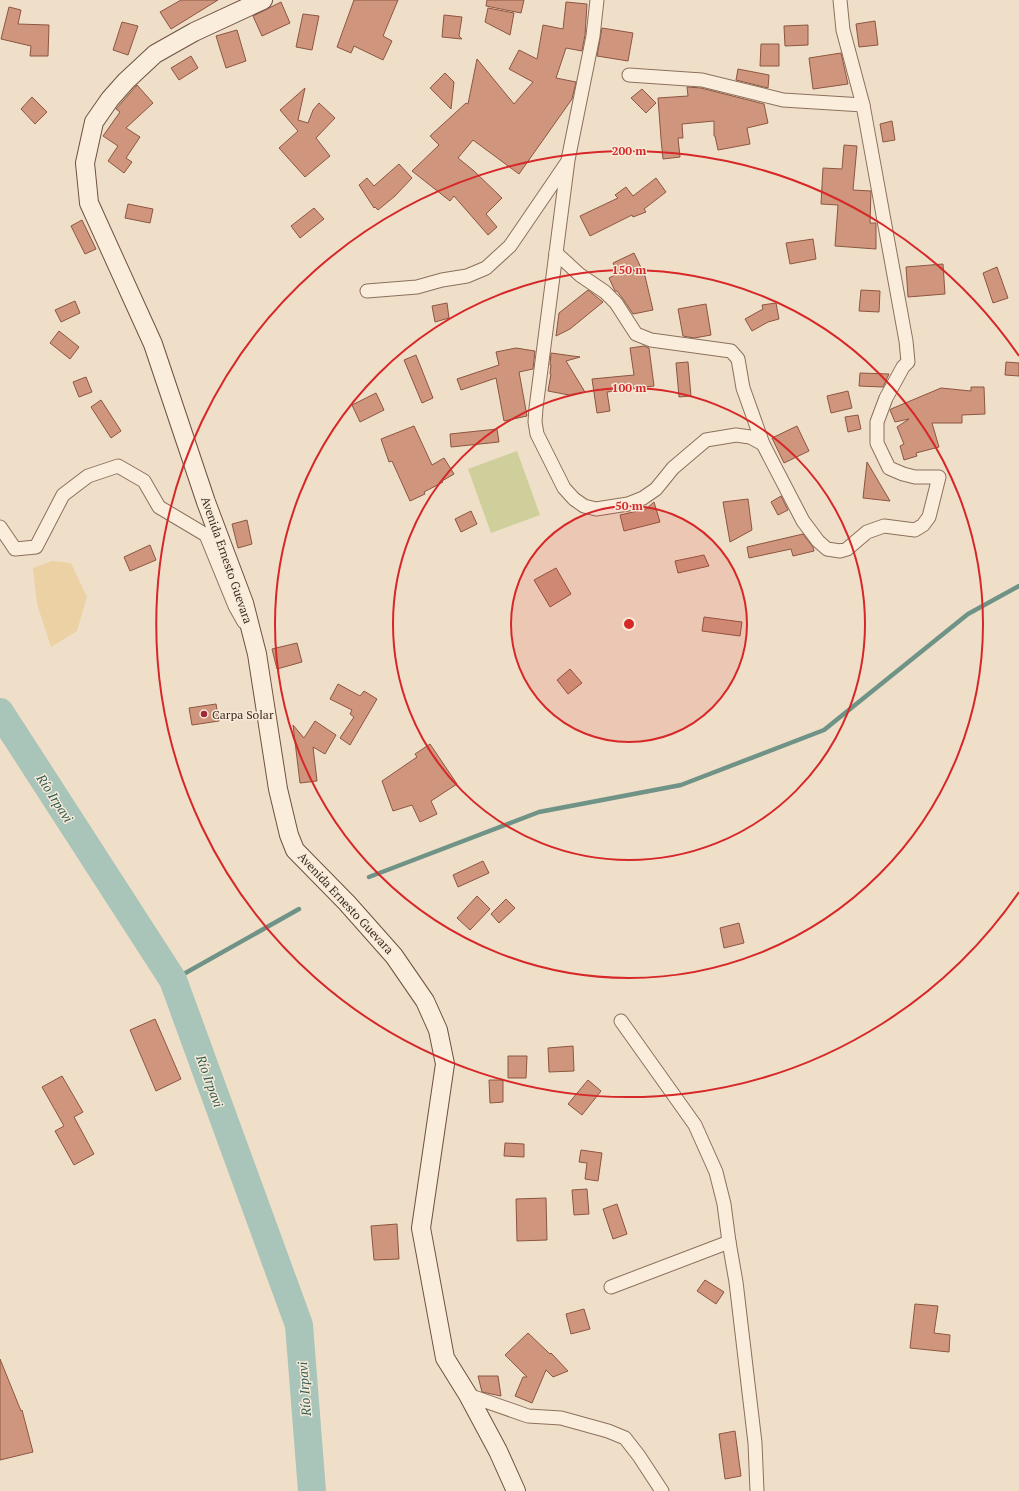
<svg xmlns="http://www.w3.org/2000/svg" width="1019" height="1491" font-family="'PT Serif',serif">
  <rect width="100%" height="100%" fill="#f0dfc8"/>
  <polygon fill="#cecf9b" points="517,451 540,515 491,533 468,469"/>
  <polygon fill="#ecd1a5" points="52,561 71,563 87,597 77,631 51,647 37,604 33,568"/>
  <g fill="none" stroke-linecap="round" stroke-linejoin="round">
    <g stroke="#6f9386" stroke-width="4.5">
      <polyline points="369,877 539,812 681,785 824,730 968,614 1019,586"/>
      <polyline points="173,980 299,909"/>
    </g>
    <polyline stroke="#a9c4b9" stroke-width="28" points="0,712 173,980 299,1325 312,1491"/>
  </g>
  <g fill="#cf967d" stroke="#8c5641">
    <polygon points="181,0 218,0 171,29 160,12"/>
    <polygon points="354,0 398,0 383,36 392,41 383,60 354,46 351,53 337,47"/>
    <polygon points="487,0 524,0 521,13 486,6"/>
    <polygon points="281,2 290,23 262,36 253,16"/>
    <polygon points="566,2 587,4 585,35 582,51 566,48 556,78 576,82 572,99 519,174 473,140 458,158 474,171 502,198 486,214 497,227 488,235 454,196 450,201 412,171 439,145 430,136 466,103 468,104 477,59 514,104 533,82 509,69 519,50 537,59 543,25 563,29"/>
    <polygon points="9,7 21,10 18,24 49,25 48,56 30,56 31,46 1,39"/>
    <polygon points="488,8 514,13 510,35 485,22"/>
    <polygon points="303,14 319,16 312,50 296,47"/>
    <polygon points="444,15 462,17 459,36 462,39 442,37"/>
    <polygon points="875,21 878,45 859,47 856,24"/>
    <polygon points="122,22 138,26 128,55 113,50"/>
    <polygon points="808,25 808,45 785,46 784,26"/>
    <polygon points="602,28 633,33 628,61 597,56"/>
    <polygon points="237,30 246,61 226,68 216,36"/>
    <polygon points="761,44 779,44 779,66 760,66"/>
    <polygon points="841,53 848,84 813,89 809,58"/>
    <polygon points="191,56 198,68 179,80 171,68"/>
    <polygon points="738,69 769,75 768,88 736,80"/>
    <polygon points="445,73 454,82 451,109 430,88"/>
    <polygon points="137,85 153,103 126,128 140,137 126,158 132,162 124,173 108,161 118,146 103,136 120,112 116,109"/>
    <polygon points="687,87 701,88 764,104 768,123 747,128 750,144 718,150 715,136 714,136 714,121 682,124 683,138 678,138 680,157 663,159 661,139 658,98 688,96"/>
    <polygon points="305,88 298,120 308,123 313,110 319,103 335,118 316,138 330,156 305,177 279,148 298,131 280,110"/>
    <polygon points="642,89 656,103 646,113 631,98"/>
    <polygon points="32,97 47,112 35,124 21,109"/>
    <polygon points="892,121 895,140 883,142 880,124"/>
    <polygon points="844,145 857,146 853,190 871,191 870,223 876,223 876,249 835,246 838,205 821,204 823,168 842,169"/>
    <polygon points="399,164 412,178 395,196 378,210 375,207 374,208 359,185 367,178 374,186"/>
    <polygon points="656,178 666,192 644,209 646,212 633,217 632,215 590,236 580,216 618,198 615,195 626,187 633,196"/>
    <polygon points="128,204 153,209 150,223 125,218"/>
    <polygon points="314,208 324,219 300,238 291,226"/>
    <polygon points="82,220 96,249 85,254 71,226"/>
    <polygon points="813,239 816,259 790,264 786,243"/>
    <polygon points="634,253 645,276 653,310 633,314 623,299 617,291 615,291 609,278 618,273 613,263"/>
    <polygon points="943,264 945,294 908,297 906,267"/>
    <polygon points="997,267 1008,298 993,303 983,273"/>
    <polygon points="588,290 603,302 570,329 556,336 559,313"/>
    <polygon points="861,290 880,291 879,312 859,311"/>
    <polygon points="75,301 80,313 61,322 55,310"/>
    <polygon points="447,303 449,318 435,322 432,306"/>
    <polygon points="776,303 779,319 768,322 752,331 745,319 763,309 762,305"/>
    <polygon points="706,304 711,335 694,338 683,336 678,309"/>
    <polygon points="59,331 79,347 70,359 50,343"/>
    <polygon points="644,346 649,348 654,386 607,392 610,411 597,413 592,379 634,375 630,348"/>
    <polygon points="516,348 535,351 533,369 519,372 527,416 504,421 496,378 461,390 457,379 499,365 496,352"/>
    <polygon points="551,353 580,357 566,361 585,392 569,395 548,391 551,374 550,374 551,365 550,365"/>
    <polygon points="416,355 433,398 422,403 404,360"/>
    <polygon points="688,362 691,396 679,397 676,363"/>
    <polygon points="1006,362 1019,363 1019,376 1005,375"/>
    <polygon points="860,373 889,374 883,387 859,386"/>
    <polygon points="86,377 92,392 79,397 73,382"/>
    <polygon points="971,387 984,387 985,414 962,415 962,423 932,423 939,447 916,453 917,456 904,460 900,446 904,444 897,427 909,419 895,422 890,410 891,409 941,388 971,391"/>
    <polygon points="848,391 852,408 831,413 827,396"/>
    <polygon points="376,393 384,410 360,422 352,405"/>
    <polygon points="101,400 121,431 111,438 91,407"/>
    <polygon points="858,415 861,429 848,432 845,417"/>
    <polygon points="414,426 432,465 444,458 454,474 442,481 443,482 424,492 425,494 410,501 392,461 389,462 381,439"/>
    <polygon points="797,426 809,451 784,463 772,438"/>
    <polygon points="497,429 499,442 451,447 450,434"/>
    <polygon points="867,462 890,501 863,498"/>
    <polygon points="781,496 788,510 778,515 771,502"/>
    <polygon points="748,499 752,530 730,542 723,502"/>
    <polygon points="654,502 660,522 624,531 620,515 646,509"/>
    <polygon points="471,511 477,524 461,532 455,519"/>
    <polygon points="247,520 252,544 238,548 232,524"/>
    <polygon points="803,534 813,547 814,551 793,556 791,549 749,558 747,547"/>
    <polygon points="150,545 156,560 130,571 124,557"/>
    <polygon points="704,555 709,566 678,573 675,561"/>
    <polygon points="556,568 571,594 550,607 534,580"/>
    <polygon points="704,617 742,622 740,636 702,631"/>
    <polygon points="297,643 302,662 277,669 272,649"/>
    <polygon points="570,669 582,683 568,694 557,680"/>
    <polygon points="338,684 360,696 364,691 377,699 350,745 340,738 354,717 350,714 352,710 330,699"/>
    <polygon points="216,704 219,721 192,725 189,708"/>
    <polygon points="315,721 336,735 325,754 313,747 317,781 300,783 293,725 304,738"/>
    <polygon points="430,744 457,784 431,801 437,814 420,822 412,805 393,811 382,781 417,757 415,754"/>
    <polygon points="483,861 489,873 458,887 453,875"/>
    <polygon points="477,896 490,909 470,930 457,918"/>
    <polygon points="506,899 515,908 499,923 491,914"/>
    <polygon points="739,923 744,943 724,948 720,928"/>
    <polygon points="155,1019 181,1079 156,1091 130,1030"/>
    <polygon points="573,1046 574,1071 549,1072 548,1048"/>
    <polygon points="508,1056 527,1056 526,1078 508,1078"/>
    <polygon points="62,1076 83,1112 74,1117 94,1154 74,1165 55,1131 64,1126 42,1087"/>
    <polygon points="489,1080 503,1080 503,1102 490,1103"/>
    <polygon points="588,1080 601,1091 582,1115 568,1104"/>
    <polygon points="505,1143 524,1144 524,1157 504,1156"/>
    <polygon points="581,1150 602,1153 598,1181 585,1179 587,1163 579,1162"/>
    <polygon points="587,1189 589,1214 574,1215 572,1190"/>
    <polygon points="546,1198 547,1240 517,1241 516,1199"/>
    <polygon points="617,1204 627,1234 613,1239 603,1209"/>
    <polygon points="397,1224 399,1259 374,1260 371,1226"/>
    <polygon points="705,1280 724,1292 716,1304 697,1291"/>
    <polygon points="915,1304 938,1306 934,1333 950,1335 949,1352 910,1348"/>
    <polygon points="584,1309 590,1329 571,1334 566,1314"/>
    <polygon points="528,1333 550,1354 551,1353 568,1371 553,1377 546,1370 532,1403 515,1396 523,1377 527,1377 505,1355"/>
    <polygon points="0,1359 21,1411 22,1410 33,1452 0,1460"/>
    <polygon points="478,1376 498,1376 501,1396 482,1392"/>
    <polygon points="735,1431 741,1476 725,1479 719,1434"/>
  </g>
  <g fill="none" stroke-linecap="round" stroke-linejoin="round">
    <defs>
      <g id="minor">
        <polyline points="597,0 593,36 568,160 536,408 535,422 537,434 564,488 574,499 584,506 596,509 628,504 643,498 656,489 673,468 706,440 736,435 750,437 763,444"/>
        <polyline points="629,75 702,80 783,100 863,105"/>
        <polyline points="556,253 580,275 605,292 616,303 636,334 651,340 731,351 738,359 743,388 763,444 803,521 818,541 827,549 840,551 847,549 867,532 884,526 915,530 923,525 929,517 939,477 915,477 903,474 889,468 877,443 877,422 886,398 903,367 908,362 906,341 863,105 843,30 840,0"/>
        <polyline points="367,291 417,287 442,280 467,276 486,268 510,246 566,164"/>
        <polyline points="0,527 15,549 36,547 63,495 88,476 118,466 144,481 159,507 206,535 235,606 244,622"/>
        <polyline points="621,1021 695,1125 716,1172 724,1204 729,1242 736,1282 755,1443 757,1491"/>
        <polyline points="611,1287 729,1242"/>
        <polyline points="468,1395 528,1416 561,1418 608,1431 625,1438 639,1456 662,1491"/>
      </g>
      <polyline id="secondary" points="263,0 194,32 155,54 126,81 110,99 94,122 85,163 89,203 153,344 206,502 244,603 257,654 278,789 289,835 295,850 347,903 394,956 425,1001 438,1030 445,1064 421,1228 445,1358 468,1395 498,1451 516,1491"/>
    </defs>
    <use href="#minor" stroke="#8c705c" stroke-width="15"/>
    <use href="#secondary" stroke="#6e513f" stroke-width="20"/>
    <use href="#minor" stroke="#faeddb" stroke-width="13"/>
    <use href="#secondary" stroke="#faeddb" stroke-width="18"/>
  </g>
  <circle cx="629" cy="624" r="118" fill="#d62828" fill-opacity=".12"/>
  <g fill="none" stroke="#d62828" stroke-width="2">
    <circle cx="629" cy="624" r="118"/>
    <circle cx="629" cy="624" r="236"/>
    <circle cx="629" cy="624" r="354"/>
    <path d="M1019 892A473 473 0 1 1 1019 356"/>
  </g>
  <circle fill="#9d2a38" stroke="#f7ead8" stroke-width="1.5" cx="204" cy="714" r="4"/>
  <g text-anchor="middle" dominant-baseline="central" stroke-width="3" stroke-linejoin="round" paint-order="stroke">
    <g font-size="12" fill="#3c2a20" stroke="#f7ead8">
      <text transform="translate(227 560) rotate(71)">Avenida Ernesto Guevara</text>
      <text transform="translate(346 903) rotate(47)">Avenida Ernesto Guevara</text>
    </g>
    <g font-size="12" fill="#3c2a20" stroke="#f7ead8" text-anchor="start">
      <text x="212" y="714">Carpa Solar</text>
    </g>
    <g font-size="13" font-style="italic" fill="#2f5c54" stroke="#f7ead8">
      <text transform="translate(55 798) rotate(57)">Río Irpavi</text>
      <text transform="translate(210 1081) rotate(70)">Río Irpavi</text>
      <text transform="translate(304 1389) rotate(-94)">Río Irpavi</text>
    </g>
  </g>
  <circle cx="629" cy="624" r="6" fill="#d62828" stroke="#f7ead8" stroke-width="2"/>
  <g font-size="12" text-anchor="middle" font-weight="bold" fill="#d62828" stroke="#f7ead8" stroke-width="3" stroke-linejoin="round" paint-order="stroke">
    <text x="629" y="155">200 m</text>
    <text x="629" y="274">150 m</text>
    <text x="629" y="392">100 m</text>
    <text x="629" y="510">50 m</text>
  </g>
</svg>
